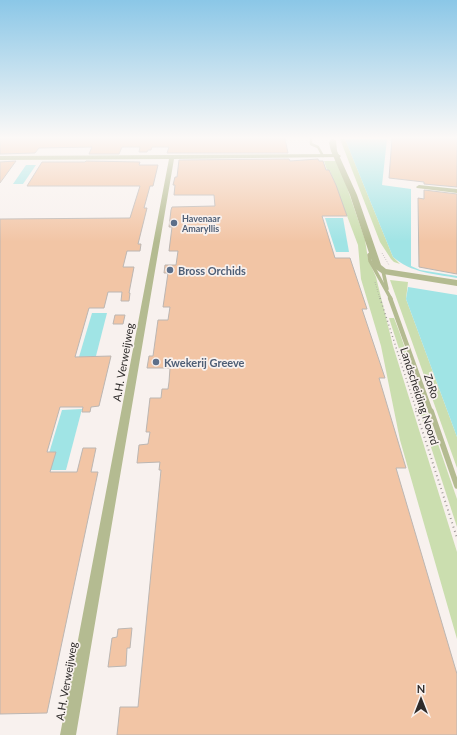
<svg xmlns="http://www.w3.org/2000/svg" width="457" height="735" font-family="Lato,sans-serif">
  <rect width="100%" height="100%" fill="#f8f1ee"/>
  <g fill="#cbdeaf">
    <polygon points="340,139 345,139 393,257 400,264 394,262 391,259 380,242"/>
    <polygon points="324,161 338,161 365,240 368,259 376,277 393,346 457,552 457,639 400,440 381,346 361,279 358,245 330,171 327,170"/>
    <polygon points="390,280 408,282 406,299 457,437 457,468"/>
    <polygon points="389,318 394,318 399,331 457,499 457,527"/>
  </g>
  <g fill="#a0e4e5">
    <path d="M345 139H387L382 185 411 189V266L420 270 457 276V278C435 274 411 273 393 257Z"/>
    <polygon points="26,165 36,165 23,184 13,184"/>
    <polygon points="325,218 343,218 349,252 336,252"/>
    <polygon points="408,287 457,295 457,437 406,299"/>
    <polygon points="92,313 107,313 96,356 79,357"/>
    <polygon points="82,409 66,470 44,470 62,410"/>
  </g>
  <g fill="#f2c5a5" stroke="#bcb6b2">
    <polygon points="0,139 285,139 288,153 167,153 169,147 152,147 151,150 148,150 147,152 139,152 140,147 122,147 119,154 89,154 92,147 39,148 35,153 0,154"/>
    <polygon points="392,139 457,139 457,187 424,184 424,182 389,178"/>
    <polygon points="289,159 290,161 318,159 319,161 323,161 326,170 329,170 336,185 347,216 322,216 335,258 350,258 367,309 362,309 385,378 379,378 406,468 396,468 457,674 457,735 117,735 120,707 138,707 161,470 159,470 160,462 137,463 139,445 148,444 150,432 146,432 150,398 161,398 162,389 168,389 169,382 170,368 147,368 149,356 153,356 158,320 168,320 170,307 163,307 168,273 164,273 165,265 176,265 178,251 169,251 172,227 169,227 171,210 172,207 215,206 214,195 174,195 175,185 173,185 175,177 177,177 179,160"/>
    <polygon points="16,161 0,183 0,162"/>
    <polygon points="86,161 140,162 139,165 158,165 153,186 150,186 144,208 147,208 138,244 141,244 140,251 127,251 123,267 134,267 129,293 130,293 129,301 121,301 122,292 108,292 104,308 89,308 75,357 111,356 99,406 91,407 90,412 82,412 83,407 60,407 47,452 56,452 50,472 77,472 83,448 96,448 91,472 98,472 47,713 0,714 0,219 130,218 140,186 27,186 42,162 85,162"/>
    <polygon points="424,190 457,194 457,274 419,267 418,198 424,199"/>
    <polygon points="115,315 125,315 123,324 113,324"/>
    <polygon points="132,628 130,648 127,648 126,666 108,667 112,638 117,637 118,629"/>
  </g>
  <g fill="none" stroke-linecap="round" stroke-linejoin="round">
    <g stroke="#9e9997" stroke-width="1" stroke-dasharray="0.5 2" stroke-linecap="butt">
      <polyline points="382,253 389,265"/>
      <polyline points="375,282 380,299"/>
    </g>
    <polyline stroke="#9e9997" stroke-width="1.5" stroke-dasharray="1 3" stroke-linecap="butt" points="380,298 417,412"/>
    <polyline stroke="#9e9997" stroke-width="2" stroke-dasharray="1 3.5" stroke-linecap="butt" points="416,411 457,538"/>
    <polyline stroke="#b4bb91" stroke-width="2.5" points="311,139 311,144 318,147 323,156"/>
    <g stroke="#b4bb91" stroke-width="3.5">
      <polyline points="373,252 369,255 370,261 391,299"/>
      <polyline points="383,271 387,289"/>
    </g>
    <polyline stroke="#b4bb91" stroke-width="4.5" points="390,298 431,412"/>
    <polyline stroke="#b4bb91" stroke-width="5.5" points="431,411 457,486"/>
    <g fill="#b4bb91" fill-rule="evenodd">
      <polygon points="338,154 341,156 340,157 174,159 76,735 60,735 169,159 0,160 0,156"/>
      <polygon points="419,185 457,189 457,193 417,188 416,187"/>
    </g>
    <polygon fill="#b4bb91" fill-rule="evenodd" points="331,139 336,140 337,151 357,195 381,265 386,269 457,280 457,286 383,274 374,268 350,195 331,151 329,143"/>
  </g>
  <linearGradient id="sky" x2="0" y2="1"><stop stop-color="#8bc7e7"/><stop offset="0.57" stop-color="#fcf9f7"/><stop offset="1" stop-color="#fcf9f7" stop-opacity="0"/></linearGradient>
  <rect width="457" height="242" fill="url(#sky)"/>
  <g fill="#5c6f8a" stroke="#f8f1ee" stroke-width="1.5">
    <circle cx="174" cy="223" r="4"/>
    <circle cx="170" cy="270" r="4"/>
    <circle cx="156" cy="362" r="4"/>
  </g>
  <g text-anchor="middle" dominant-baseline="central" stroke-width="3.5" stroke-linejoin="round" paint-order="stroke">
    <g font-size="9" font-weight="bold" fill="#4e5e75" stroke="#f8f1ee" text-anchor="start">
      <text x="182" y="218">Havenaar<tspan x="182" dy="10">Amaryllis</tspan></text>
    </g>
    <g font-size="11" font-weight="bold" fill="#4e5e75" stroke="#f8f1ee" text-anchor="start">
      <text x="178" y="270">Bross Orchids</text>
      <text x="164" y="362">Kwekerij Greeve</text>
    </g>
    <g font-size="11" fill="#2e2b2a" stroke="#f8f1ee">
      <text transform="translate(123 362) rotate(-80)">A.H. Verweijweg</text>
      <text transform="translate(432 386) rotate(71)">ZoRo</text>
      <text transform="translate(420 396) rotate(72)">Landscheiding Noord</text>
      <text transform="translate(66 681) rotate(-80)">A.H. Verweijweg</text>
    </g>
  </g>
  <g transform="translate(421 699)" stroke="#f8f1ee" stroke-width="3" paint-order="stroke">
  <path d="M0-3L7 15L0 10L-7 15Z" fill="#2e2b2a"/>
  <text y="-6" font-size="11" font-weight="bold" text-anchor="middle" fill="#2e2b2a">N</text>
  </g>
</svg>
